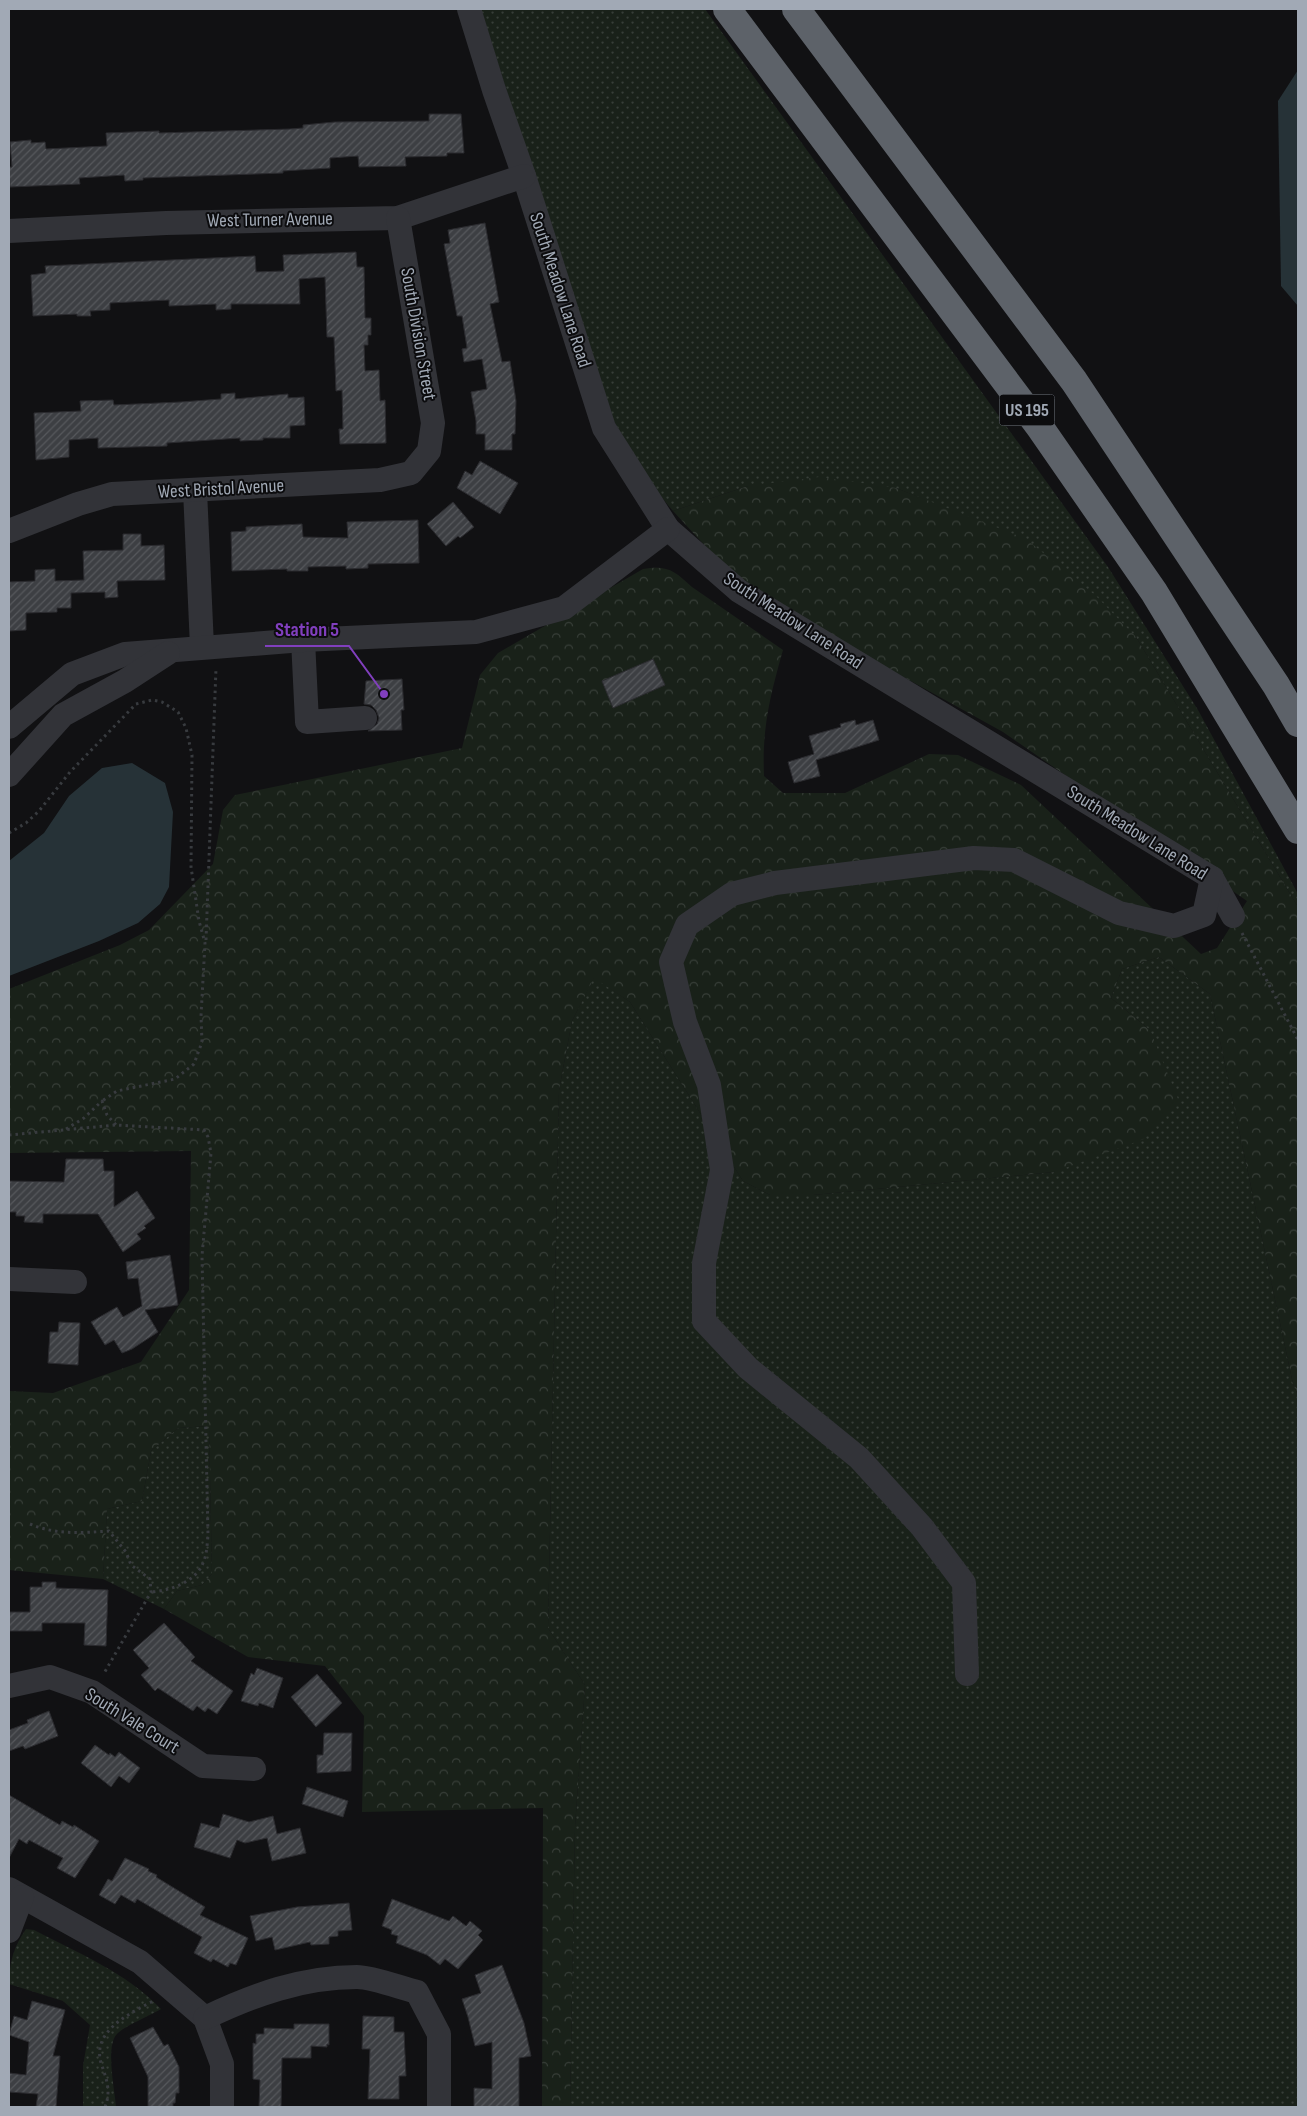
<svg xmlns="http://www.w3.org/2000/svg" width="1307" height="2116" font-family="'Sofia Sans Condensed',sans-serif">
  <defs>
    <pattern id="grass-dots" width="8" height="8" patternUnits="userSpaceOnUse" patternTransform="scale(1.25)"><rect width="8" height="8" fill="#192119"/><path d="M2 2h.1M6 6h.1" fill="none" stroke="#373e38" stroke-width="1.8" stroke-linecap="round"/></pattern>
    <pattern id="forest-crowns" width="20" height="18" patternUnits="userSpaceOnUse" patternTransform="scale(1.25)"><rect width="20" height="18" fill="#192119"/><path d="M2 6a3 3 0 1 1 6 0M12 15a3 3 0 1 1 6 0" fill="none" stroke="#373e38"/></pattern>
    <pattern id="building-hatch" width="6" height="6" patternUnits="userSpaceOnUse" patternTransform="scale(1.25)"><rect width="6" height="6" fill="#3d3f43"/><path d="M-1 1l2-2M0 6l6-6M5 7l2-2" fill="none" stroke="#56585c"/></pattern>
  </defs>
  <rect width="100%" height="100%" fill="#111113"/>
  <g fill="url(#grass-dots)">
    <path d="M481 9H705L1108 567 1198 710 1298 894V907L1136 637 940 506 896 488 748 486 673 511C643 476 624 441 603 400Z"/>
    <polygon points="1159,957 1210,994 1293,1384 1298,1395 1298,2107 570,2107 575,1827 585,1685 548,1628 559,1090 572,1021 594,977 630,1002 743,1181 770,1195 813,1195 1054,1172 1150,1030 1111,998 1122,969"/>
    <polygon points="209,1426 212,1574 202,1585 177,1591 164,1609 103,1579 107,1509 142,1501 151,1451 178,1428"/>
    <path d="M26 1929 34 1930C78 1953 127 1973 161 2009 151 2015 123 2027 117 2034 105 2046 115 2091 116 2107H83V2066L90 2025 63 2001 9 1984C9 1963 14 1946 26 1929Z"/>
  </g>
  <path fill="url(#forest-crowns)" d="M819 477 896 488 1026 539 1096 596 1136 637 1298 907V1395L1293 1384 1210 994 1159 957 1122 969 1111 998 1150 1030 1178 1099 1144 1139 1054 1172 813 1195H770L743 1181 630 1002 594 978 572 1021 559 1090 548 1628 585 1685 575 1827 570 2107H542L543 1808 362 1812 364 1716 325 1666 248 1657 164 1609 177 1591 202 1585 212 1574 209 1426 178 1428 151 1451 142 1501 107 1509 103 1579 9 1570V1391L53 1393 141 1362 189 1290 191 1151 9 1153V989L120 945 149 930 213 864 223 810 235 795 462 748 480 675 498 653 643 569C667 565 674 570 692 587L783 650C770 696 762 728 764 776L783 793H845L929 754 958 755 1021 785 1201 954 1217 948 1247 901 1003 732 786 612 720 562 673 511 748 486Z"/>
  <g fill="#263237">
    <polygon points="1298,70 1298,306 1281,286 1278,101"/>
    <polygon points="132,763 165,783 173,812 169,887 160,904 138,923 99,941 9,976 9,861 44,833 69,796 102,768"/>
  </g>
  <g fill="url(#building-hatch)" stroke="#2b2b2f">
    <polygon points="429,114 461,114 464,153 447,153 447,156 405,157 406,166 359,167 358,156 330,158 330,168 283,171 283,173 143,178 143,180 125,181 124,175 79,178 80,184 10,187 9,167 12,167 10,142 31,140 31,143 45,142 46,149 107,146 106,133 159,131 159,133 290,129 303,128 303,125 335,122 429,121"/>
    <polygon points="485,223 499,302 490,304 502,362 510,361 516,401 515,434 512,434 512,450 485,450 485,434 476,434 476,421 471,392 487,389 482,359 464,362 462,349 467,348 462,316 457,316 444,244 450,243 448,230"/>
    <polygon points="356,252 357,267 364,267 365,318 371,318 371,335 368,335 368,345 364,345 365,371 379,370 380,401 385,400 386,443 340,444 339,429 343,429 342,390 336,391 334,337 327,337 325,277 299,279 300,304 231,304 231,309 216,310 216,304 169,306 169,300 110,303 110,310 90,311 91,316 77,316 77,314 33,316 31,275 46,273 45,266 255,256 256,272 284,271 283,255"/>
    <polygon points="235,393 235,399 288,394 288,398 304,397 305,425 290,426 290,438 263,438 263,440 240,441 240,438 167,443 167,446 98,448 98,438 69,440 69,457 36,460 34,413 81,411 80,401 113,400 114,405 181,402 221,399 221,394"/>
    <polygon points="480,461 518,483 500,514 457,488 465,471 472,475"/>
    <polygon points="453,502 474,527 460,538 458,536 446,546 427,524"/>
    <polygon points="418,520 419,563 368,564 368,568 346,569 346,566 308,567 308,571 287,571 287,569 232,571 231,532 246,531 246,527 302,524 303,537 348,538 347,522"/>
    <polygon points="123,534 141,534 141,546 164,545 165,580 117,581 118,597 105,598 105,592 71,593 71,608 57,608 57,612 26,613 26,630 9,631 9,582 35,581 35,570 55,569 55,581 84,580 83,551 123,550"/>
    <polygon points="653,659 665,685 613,708 602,681"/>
    <polygon points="402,679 404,710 401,710 402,730 368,731 377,724 379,718 376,710 371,705 364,704 366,681"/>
    <polygon points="855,720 856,725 873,720 879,740 816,760 820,776 794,783 788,762 814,754 809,736 841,727 840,724"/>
    <polygon points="66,1159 103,1159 104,1171 114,1171 114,1207 137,1191 155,1218 144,1226 146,1228 137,1234 141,1239 123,1252 98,1214 43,1214 43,1223 24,1222 25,1216 16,1216 16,1212 9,1212 9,1181 64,1182"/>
    <polygon points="170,1255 178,1305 145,1310 158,1332 132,1349 122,1353 114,1340 105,1345 91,1322 117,1307 123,1317 142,1306 138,1278 128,1279 126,1262"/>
    <polygon points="59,1322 80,1323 78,1365 48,1363 50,1332 58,1332"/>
    <polygon points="42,1582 56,1582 56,1588 108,1590 106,1646 84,1645 85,1623 42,1623 42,1631 9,1631 9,1612 30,1612 30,1587 42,1587"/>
    <polygon points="164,1623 195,1657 191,1661 233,1691 217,1714 208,1708 205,1712 197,1706 193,1711 158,1688 155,1691 141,1675 149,1668 133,1650"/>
    <polygon points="257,1668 283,1678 273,1708 259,1703 258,1706 241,1701 251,1673 254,1675"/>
    <polygon points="317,1674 342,1703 316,1727 291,1697"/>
    <polygon points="49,1711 58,1736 25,1749 23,1746 9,1751 9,1730 28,1723 27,1720"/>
    <polygon points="324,1733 352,1733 351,1771 317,1773 317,1755 323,1755"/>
    <polygon points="95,1745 109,1755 110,1753 115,1757 119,1752 140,1768 129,1783 119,1776 111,1787 81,1763"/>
    <polygon points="307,1787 348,1801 343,1817 302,1804"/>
    <polygon points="9,1795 60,1825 62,1821 73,1827 74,1825 99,1841 75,1878 57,1868 63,1858 29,1840 27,1844 19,1839 9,1858"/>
    <polygon points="223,1814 249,1822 273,1816 277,1834 300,1828 306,1853 272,1861 267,1838 245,1843 237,1840 230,1858 194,1847 201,1823 219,1828"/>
    <polygon points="125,1858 149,1869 148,1871 157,1875 156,1877 205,1907 200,1915 248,1938 236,1965 230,1963 228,1967 213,1959 211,1962 194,1953 202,1937 137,1899 135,1903 121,1895 115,1904 99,1895 108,1879 112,1881"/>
    <polygon points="392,1899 449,1921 453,1916 466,1926 470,1921 482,1931 478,1935 483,1940 458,1969 445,1959 440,1965 427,1955 396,1943 398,1936 391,1934 392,1930 382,1926"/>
    <polygon points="349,1903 352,1930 338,1931 338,1936 329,1937 329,1944 311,1945 310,1942 275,1950 272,1937 256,1941 250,1916 297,1907"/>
    <polygon points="502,1965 524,2023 531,2056 519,2058 519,2107 474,2107 474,2088 492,2089 492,2042 475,2046 468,2017 462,1999 481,1993 475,1975"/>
    <polygon points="32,2001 65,2010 53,2056 60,2056 56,2107 36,2107 38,2094 9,2092 9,2073 26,2075 29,2042 9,2035 14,2016 27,2020"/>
    <polygon points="363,2016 394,2017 394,2032 404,2032 406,2076 399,2076 399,2099 368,2099 370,2049 362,2049"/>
    <polygon points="294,2024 329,2024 329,2045 327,2044 327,2047 311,2046 311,2058 282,2058 281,2107 259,2107 260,2080 253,2079 253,2043 256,2044 256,2034 264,2034 264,2028 294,2029"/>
    <polygon points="153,2027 164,2046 168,2044 179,2067 179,2093 176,2093 175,2103 173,2103 173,2107 148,2107 148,2077 130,2038"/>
  </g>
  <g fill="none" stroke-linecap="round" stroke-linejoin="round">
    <g stroke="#383b3f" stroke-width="3" stroke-dasharray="2.5 4" stroke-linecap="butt">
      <polyline points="9,833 26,823 39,811 70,772 136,704 152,700 162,702 178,712 186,728 192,755 191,867 199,921 205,943 201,1016 202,1042 194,1064 175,1079 117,1091 102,1101"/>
      <polyline points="1242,933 1298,1040"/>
      <polyline points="206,940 216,668"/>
      <polyline points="66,1129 84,1118 102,1101 107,1115 116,1125"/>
      <path d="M9 1135 116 1125 204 1130 208 1137 211 1153 202 1256 208 1536C207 1544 207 1555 203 1563 196 1582 169 1591 151 1592"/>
      <path d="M30 1524C56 1535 81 1533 109 1531L126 1552 131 1565 150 1579 151 1592 103 1675"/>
      <path d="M105 2107C111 2092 107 2080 102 2066 89 2031 131 2013 155 2000"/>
    </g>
    <g stroke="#323338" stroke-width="24">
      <polyline points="469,9 494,90 524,176 604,428 668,529 739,591 1212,878 1233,916"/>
      <polyline points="9,231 166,223 398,218 524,176"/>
      <polyline points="195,490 202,647"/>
      <polyline points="9,531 78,504 112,494 380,480 411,473 429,451 433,423 398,218"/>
      <polyline points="303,640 307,722 365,718"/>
      <polyline points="9,727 72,674 125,654 303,640 476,632 564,608 668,529"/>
      <polyline points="9,775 63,715 125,681 168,653"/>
      <polyline points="9,1279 75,1282"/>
      <polyline points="967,1674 964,1583 922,1527 859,1458 748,1368 704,1321 704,1263 722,1170 709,1085 685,1022 671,962 687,925 732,894 775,883 974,858 1014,860 1119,913 1174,926 1204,915 1212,878"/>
      <polyline points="9,1686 50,1677 92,1692 203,1766 254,1769"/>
      <polyline points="9,1889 140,1962 205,2018 222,2064 222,2107"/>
      <polyline points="9,1931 22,1897"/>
      <path d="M205 2018C253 1995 302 1977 357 1977 372 1977 401 1988 417 1992L439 2034V2107"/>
    </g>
    <g stroke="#5d6269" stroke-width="28">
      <polyline points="727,9 1039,426 1154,592 1298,830"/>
      <polyline points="796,9 1074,381 1276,685 1298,723"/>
    </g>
  </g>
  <g text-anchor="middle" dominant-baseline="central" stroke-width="4" stroke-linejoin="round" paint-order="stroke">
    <rect fill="#0c0c0e" stroke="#747a83" stroke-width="1" x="999.5" y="394.5" width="55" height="31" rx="4"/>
    <g font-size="18" font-weight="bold" fill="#a1a9b5">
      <text x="1027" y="410">US 195</text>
    </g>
    <g font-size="19" fill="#a1a9b5" stroke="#0c0c0e">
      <text transform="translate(270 220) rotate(-1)">West Turner Avenue</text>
      <text transform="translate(560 290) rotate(72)">South Meadow Lane Road</text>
      <text transform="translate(418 334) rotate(80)">South Division Street</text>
      <text transform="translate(221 489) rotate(-3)">West Bristol Avenue</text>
      <text transform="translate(793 621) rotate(33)">South Meadow Lane Road</text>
      <text transform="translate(1137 833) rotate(32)">South Meadow Lane Road</text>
      <text transform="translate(132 1721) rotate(32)">South Vale Court</text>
    </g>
  </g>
  <path fill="none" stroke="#813fbe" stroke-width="2" d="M384 694L349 646H265"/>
  <circle fill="#813fbe" stroke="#0c0c0e" stroke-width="2" cx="384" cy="694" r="5"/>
  <g font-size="20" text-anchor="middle" font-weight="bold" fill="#813fbe" stroke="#0c0c0e" stroke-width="4" stroke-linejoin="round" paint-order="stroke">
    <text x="307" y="636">Station 5</text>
  </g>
  <rect width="1307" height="2116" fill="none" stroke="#a1a9b5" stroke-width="20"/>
</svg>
